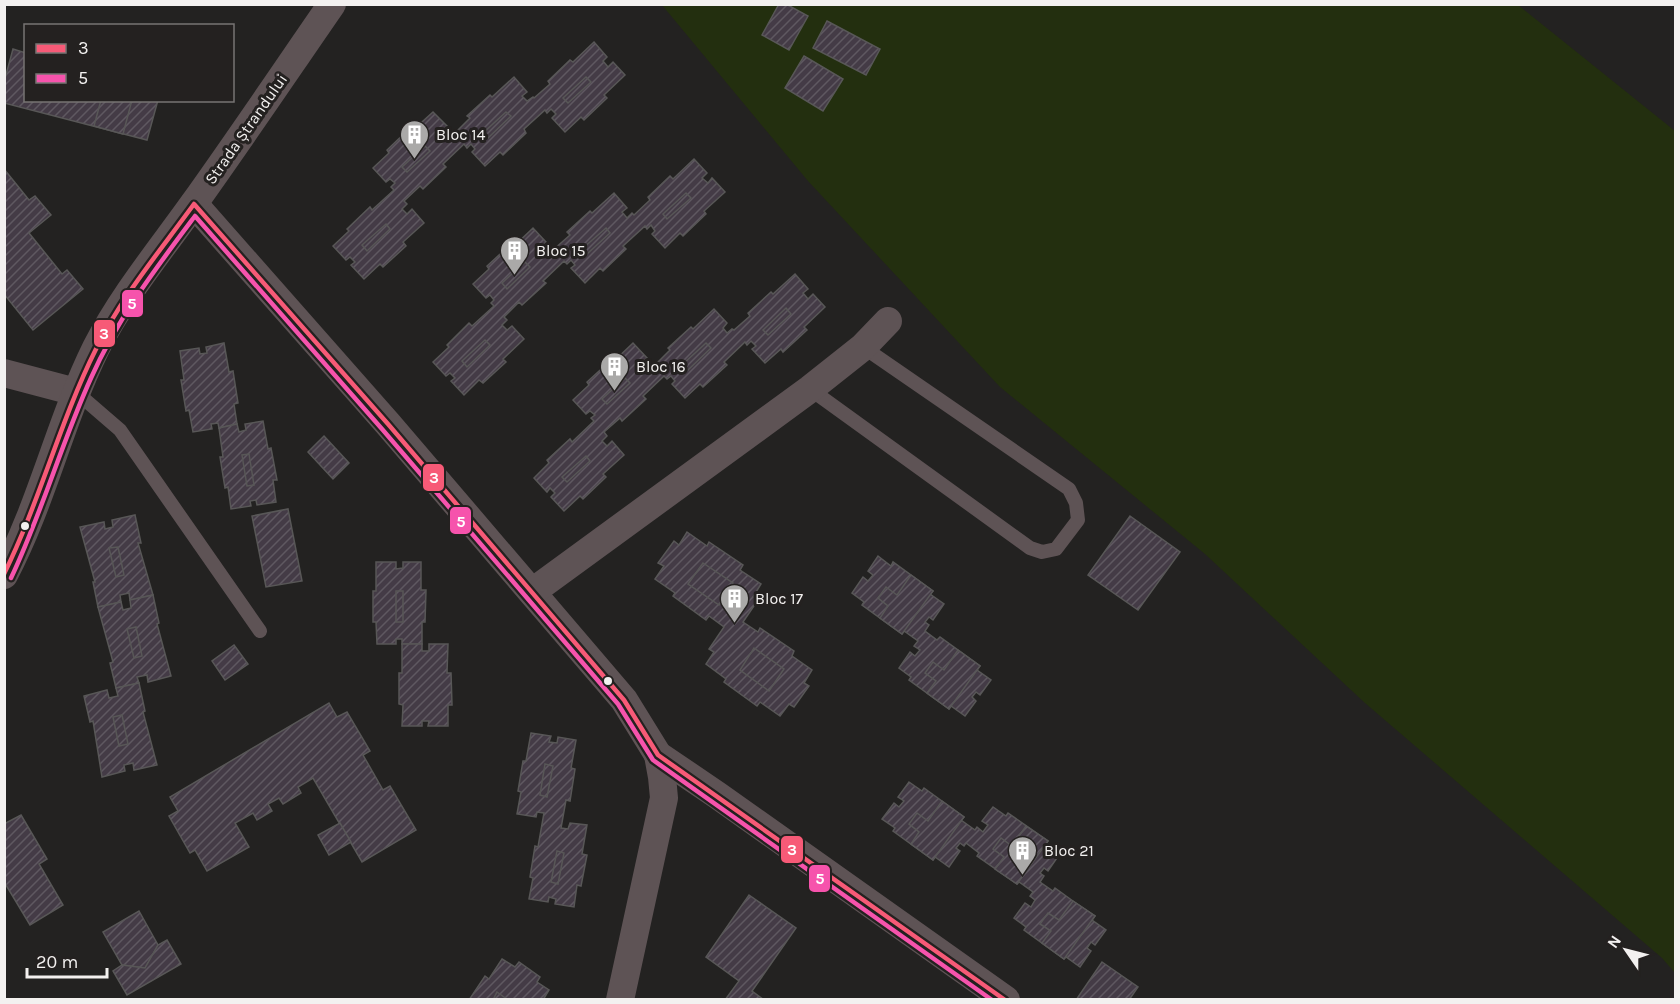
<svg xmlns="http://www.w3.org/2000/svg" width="1680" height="1004" font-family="Karla,sans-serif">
  <defs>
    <pattern id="building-hatch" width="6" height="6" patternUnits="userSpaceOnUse" patternTransform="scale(1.5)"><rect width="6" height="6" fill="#443b46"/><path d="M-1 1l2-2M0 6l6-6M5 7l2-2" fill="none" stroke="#5f5861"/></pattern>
  </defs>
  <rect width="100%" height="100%" fill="#232221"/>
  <polygon fill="#232f0f" points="662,5 1518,5 1675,131 1675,973 1662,958 1365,703 1205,554 1000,387 808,181"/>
  <g fill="url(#building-hatch)" stroke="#585757" stroke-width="1.5">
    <polygon points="779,4 786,4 808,16 789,50 762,35"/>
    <polygon points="827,21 880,49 866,75 813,48"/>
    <polygon points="594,42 607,57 603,61 608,67 613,62 625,75 604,95 607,98 584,120 581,117 565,132 552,118 556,114 551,109 547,113 545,110 524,129 526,133 503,155 500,152 485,166 472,152 475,149 471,144 467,148 464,144 443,164 446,167 423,189 420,186 404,201 407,204 402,209 407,214 412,209 424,223 403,242 406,246 383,267 380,264 364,279 351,265 355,262 350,257 346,260 333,246 349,231 347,229 370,207 372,210 394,190 391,187 395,183 390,179 386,182 373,168 389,153 387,150 409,129 412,131 433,112 447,126 442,131 447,136 452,131 454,134 470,118 467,116 490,95 492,97 514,77 527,92 522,96 527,101 533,97 534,98 550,84 548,81 570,60 573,62"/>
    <polygon points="13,49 26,53 26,100 158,100 147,140 4,103 4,82"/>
    <polygon points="804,56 843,79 823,111 785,88"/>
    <polygon points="586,77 591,82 568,103 563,98"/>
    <polygon points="101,100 132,100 123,134 94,126"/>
    <polygon points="506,112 511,116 488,138 483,133"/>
    <polygon points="425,146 430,151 407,172 402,167"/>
    <polygon points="694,159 707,173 702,178 708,183 712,178 725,192 704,211 706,214 683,236 680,233 665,248 652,234 655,231 651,225 647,229 645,226 623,246 626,249 603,271 600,268 585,283 571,268 575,265 571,260 567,264 564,261 543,281 546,283 522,305 519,302 504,317 507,320 502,325 507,330 512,326 524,339 503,359 506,362 483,383 479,380 464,395 451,381 455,378 450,373 446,376 433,362 449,347 447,345 469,323 472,326 494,306 491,303 494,300 490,295 486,298 473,284 489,269 487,266 510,245 512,248 533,228 546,242 541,247 546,252 551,248 553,250 570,235 567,232 590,211 592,213 614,193 627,208 622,212 627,218 632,213 634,215 650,200 648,197 670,176 673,179"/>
    <polygon points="4,169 29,200 35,196 51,215 29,233 62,274 67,270 83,289 33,330 4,294"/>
    <polygon points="686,193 691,198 667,219 663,214"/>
    <polygon points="386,224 390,229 367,251 362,245"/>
    <polygon points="606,228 610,233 587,254 582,249"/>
    <polygon points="525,262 530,267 507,289 502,283"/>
    <polygon points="795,274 808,289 803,293 808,299 813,294 825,307 804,327 807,330 783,352 781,349 765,363 752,349 756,346 751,341 747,345 745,342 724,362 727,365 703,387 700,384 685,398 672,384 675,381 671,376 667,379 664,376 643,396 646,399 622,421 620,418 604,432 607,436 602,441 607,446 612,441 624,455 603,474 606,477 583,499 580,496 564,511 551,497 555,493 550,488 547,492 534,478 549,463 547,460 570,439 572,442 594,421 591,418 595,415 590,411 586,414 573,400 589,385 587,382 610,361 612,363 633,343 647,358 642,362 647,368 652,363 654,366 670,350 668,348 691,327 693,329 714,309 727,323 723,328 727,333 732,329 734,330 750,316 748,313 771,292 773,294"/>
    <polygon points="786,308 791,314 768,335 763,330"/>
    <polygon points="485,340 490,345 467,367 462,361"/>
    <polygon points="224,343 229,372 233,371 238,403 234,404 237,424 219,428 218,423 211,424 212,429 193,432 189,410 186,411 181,380 184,380 180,351 199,348 200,354 207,353 206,347"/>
    <polygon points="706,343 711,348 688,370 683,364"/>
    <polygon points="625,378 630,383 607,404 602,399"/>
    <polygon points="263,421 268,449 271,448 277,480 273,480 276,502 257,505 256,500 250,501 251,506 231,509 228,487 225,488 220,457 223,457 219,428 237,424 239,432 246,430 245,424"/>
    <polygon points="324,436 349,463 333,479 308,452"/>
    <polygon points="249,454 254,485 247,486 242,455"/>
    <polygon points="586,456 590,461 567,482 562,477"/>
    <polygon points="288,509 302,581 266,587 252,516"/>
    <polygon points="135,515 141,543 138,543 153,595 130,600 129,593 120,595 121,602 98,607 93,582 95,582 80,527 104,522 105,529 113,527 112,520"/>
    <polygon points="1130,516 1180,552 1138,610 1088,575"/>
    <polygon points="687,532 707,546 709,542 743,565 740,570 761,584 753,597 758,600 743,622 758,632 760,628 794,651 792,656 812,670 804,683 809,686 794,707 789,704 780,716 760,702 757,706 724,682 726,679 706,664 714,652 709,649 724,627 709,616 706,620 673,596 675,593 655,579 664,566 658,563 674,541 679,545"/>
    <polygon points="118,547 124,575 116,577 109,548"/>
    <polygon points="878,556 891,566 893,562 933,591 930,594 944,604 933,620 929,617 925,622 929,625 925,631 937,640 940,637 980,666 977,670 991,680 980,695 976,692 972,697 976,701 965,716 951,706 949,709 909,680 911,677 899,668 910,652 915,656 920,650 914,646 918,641 904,631 902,634 862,605 864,602 852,593 863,577 868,581 873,575 868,571"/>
    <polygon points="376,562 396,562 396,569 403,568 403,562 421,562 421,590 426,590 425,622 422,622 422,644 402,644 402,639 396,639 396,644 377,644 376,622 373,622 373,591 376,591"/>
    <polygon points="703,563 733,583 719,605 688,584"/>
    <polygon points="911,575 933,591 902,634 880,618 888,606 878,598 886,587 897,595"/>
    <rect x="396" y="591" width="7" height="31"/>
    <polygon points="153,595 159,623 157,624 171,676 148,682 147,675 137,677 139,683 116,688 110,663 113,662 98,607 121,602 123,610 131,608 130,600"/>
    <polygon points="136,627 142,656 134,658 127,629"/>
    <polygon points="402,644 422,644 422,651 429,651 429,644 448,644 447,673 451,673 452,705 448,705 448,726 428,726 429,721 422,721 422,726 402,726 403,705 399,704 399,673 402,673"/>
    <polygon points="234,645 248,664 225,680 212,661"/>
    <polygon points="754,648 784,669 769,691 740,670"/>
    <polygon points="958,650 980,666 949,709 927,693 936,681 925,673 933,662 944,670"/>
    <polygon points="139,683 145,711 143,712 157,765 134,770 133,763 124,765 125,771 102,777 93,721 90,722 84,696 107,690 109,698 118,696 116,688"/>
    <polygon points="329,703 337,717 347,712 370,751 363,755 383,790 390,786 416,830 362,862 313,778 298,787 301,793 283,804 279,798 268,804 272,811 257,820 253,813 235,823 249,847 207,871 195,850 190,853 169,816 178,811 170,797"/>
    <polygon points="122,715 128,744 119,746 113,717"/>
    <polygon points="531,733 551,736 549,742 557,743 558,737 576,740 571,768 575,769 570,801 566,800 561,828 568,829 570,823 587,825 582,854 587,855 581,886 577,885 574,907 555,904 556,899 549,897 548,902 529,899 533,878 530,877 535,846 538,847 544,813 537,812 536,817 517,814 521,792 518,791 523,761 526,761"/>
    <polygon points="545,764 553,766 547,797 540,795"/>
    <polygon points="909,782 922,791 924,788 964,817 961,820 975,830 977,827 983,832 988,825 982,821 993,807 1006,816 1008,813 1048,841 1045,845 1059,855 1048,871 1044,868 1040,873 1044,876 1040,882 1053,891 1055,888 1073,901 1095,916 1092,920 1106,930 1095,945 1091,942 1087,948 1091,951 1080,967 1066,957 1064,959 1024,930 1026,927 1014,918 1025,903 1031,907 1035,900 1030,896 1033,892 1019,882 1017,884 977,856 979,853 966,843 964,846 960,843 956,848 960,851 949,867 935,857 933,860 893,831 895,828 882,819 894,803 899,807 904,801 898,797"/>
    <polygon points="942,801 964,817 933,860 911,844 919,832 909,824 917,813 928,821"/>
    <polygon points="21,815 47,859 39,864 63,905 30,925 6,885 4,886 4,824"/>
    <polygon points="340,823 351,842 329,855 318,835"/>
    <polygon points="1026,826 1048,841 1017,884 995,869 1004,857 993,849 1001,838 1012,846"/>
    <polygon points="557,851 564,853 558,884 551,882"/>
    <polygon points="749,895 796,928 752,991 764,1000 725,1000 739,981 706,957"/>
    <polygon points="1073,901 1095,916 1064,959 1042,943 1051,931 1040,924 1048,913 1059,920"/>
    <polygon points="139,911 158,945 145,968 122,965 103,932"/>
    <polygon points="167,940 181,964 127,995 113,971 122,965 145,968 158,945"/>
    <polygon points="502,959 515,967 519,962 540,977 537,982 549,990 543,1000 469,1000 485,976 489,979"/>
    <polygon points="1102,962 1138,987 1129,1000 1076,1000"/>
    <polygon points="497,992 508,1000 493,1000"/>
  </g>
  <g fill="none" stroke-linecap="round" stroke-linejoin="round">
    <g stroke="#5e5355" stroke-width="14">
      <polyline points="810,389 1030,548 1042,552 1056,549 1078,520 1076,503 1069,489 863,347"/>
      <polyline points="76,392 120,430 260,631"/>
    </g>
    <g stroke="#5e5355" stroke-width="28">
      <polyline points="194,204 388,424 624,700 658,755 717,795 1006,1000"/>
      <polyline points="4,373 76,392"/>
      <path d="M4 575C42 503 60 421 96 348 122 297 159 252 192 206 240 139 285 72 332 4"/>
      <polyline points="532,592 810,389 863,347 888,321"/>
      <polyline points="620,1000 664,798 662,777 658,755"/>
    </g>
    <defs>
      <path id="bus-1" d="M4 574C40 501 60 421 96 349 122 296 160 251 194 204L388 424 624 700 658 755 1005 1000"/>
      <path id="bus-2" d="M11 578C42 513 61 444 91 378 117 319 156 268 195 216L382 429 618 704 653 760 992 1000"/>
    </defs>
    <use href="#bus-1" stroke="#242120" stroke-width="9"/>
    <use href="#bus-2" stroke="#242120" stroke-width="9"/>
    <use href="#bus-1" stroke="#f75a77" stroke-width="4.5"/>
    <use href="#bus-2" stroke="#f653ac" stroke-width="4.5"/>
  </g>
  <defs>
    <symbol id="building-pin" viewBox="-11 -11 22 30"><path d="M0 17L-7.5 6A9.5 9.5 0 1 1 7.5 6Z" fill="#aaa9a8" stroke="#242120"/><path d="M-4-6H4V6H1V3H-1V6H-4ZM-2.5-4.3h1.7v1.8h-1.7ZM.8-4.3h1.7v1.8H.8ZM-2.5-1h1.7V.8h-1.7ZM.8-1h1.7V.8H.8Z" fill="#fff"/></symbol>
  </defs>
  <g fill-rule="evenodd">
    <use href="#building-pin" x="398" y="118" width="33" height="45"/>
    <use href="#building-pin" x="498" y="234" width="33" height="45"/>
    <use href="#building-pin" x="598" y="350" width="33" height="45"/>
    <use href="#building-pin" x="718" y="582" width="33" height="45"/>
    <use href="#building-pin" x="1006" y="834" width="33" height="45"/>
  </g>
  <g fill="#f3f1f0" stroke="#242120" stroke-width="2">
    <circle cx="25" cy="526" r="5"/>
    <circle cx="608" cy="681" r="5"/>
  </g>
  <g text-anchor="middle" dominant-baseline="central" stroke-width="6" stroke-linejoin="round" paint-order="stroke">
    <g font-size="16" fill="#f3f1f0" stroke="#242120">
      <text transform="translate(246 129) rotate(-55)">Strada Ștrandului</text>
    </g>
    <g font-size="16" fill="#f3f1f0" stroke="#242120" text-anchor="start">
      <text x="436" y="134">Bloc 14</text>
      <text x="536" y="250">Bloc 15</text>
      <text x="636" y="366">Bloc 16</text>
      <text x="755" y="598">Bloc 17</text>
      <text x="1044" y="850">Bloc 21</text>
    </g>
  </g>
  <g stroke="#242120" stroke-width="2">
    <rect x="121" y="289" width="23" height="29" rx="6" fill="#f653ac"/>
    <rect x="93" y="319" width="23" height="29" rx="6" fill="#f75a77"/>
    <rect x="422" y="463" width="23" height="29" rx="6" fill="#f75a77"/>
    <rect x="449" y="506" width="23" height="29" rx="6" fill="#f653ac"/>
    <rect x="780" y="835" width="24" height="29" rx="6" fill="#f75a77"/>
    <rect x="808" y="864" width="23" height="29" rx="6" fill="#f653ac"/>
  </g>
  <g font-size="16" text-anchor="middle" font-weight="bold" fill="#fff">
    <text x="132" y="309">5</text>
    <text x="104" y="339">3</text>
    <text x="434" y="483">3</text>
    <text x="461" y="527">5</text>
    <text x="792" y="855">3</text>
    <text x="820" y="884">5</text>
  </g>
  <rect width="1680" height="1004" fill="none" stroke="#f3f1f0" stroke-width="12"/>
  <rect x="24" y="24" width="210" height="78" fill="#242120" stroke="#777473" stroke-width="1.5"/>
  <rect x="36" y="44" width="30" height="9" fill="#f75a77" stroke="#777473" stroke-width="1.5"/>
  <text x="78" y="54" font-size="18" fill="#f3f1f0">3</text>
  <rect x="36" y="74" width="30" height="9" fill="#f653ac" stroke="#777473" stroke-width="1.5"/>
  <text x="78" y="84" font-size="18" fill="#f3f1f0">5</text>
  <g transform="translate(1626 950) rotate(305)" stroke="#242120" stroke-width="4.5" paint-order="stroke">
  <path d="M0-4.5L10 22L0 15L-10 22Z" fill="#f3f1f0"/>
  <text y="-9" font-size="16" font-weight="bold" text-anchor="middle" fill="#f3f1f0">N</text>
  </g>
  <path d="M27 968v9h80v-9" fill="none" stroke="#f3f1f0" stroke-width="3"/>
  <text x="36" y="968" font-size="18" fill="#f3f1f0" stroke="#242120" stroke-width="4.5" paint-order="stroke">20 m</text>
</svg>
